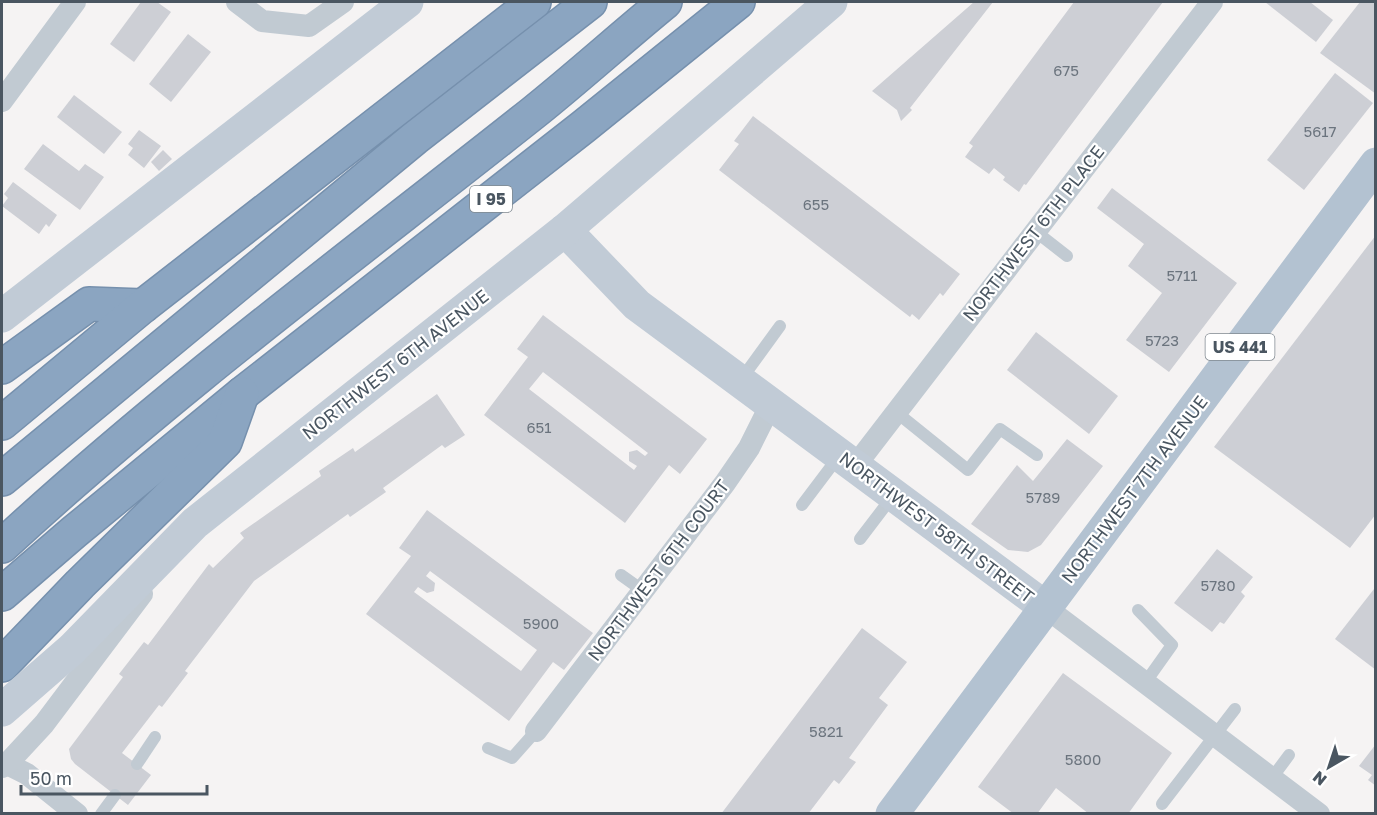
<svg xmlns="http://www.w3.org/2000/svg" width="1377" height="815" font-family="'Golos Text',sans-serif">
  <rect width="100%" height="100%" fill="#f5f3f3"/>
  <g fill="#cdcfd5" fill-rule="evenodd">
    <polygon points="141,2 157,2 171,12 134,62 110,44"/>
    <polygon points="974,2 993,2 910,108 912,110 901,121 897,110 872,91"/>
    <polygon points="1074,2 1163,2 1026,185 1024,184 1019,192 1003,180 1005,177 994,168 989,174 965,157 973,146 969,143"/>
    <polygon points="1265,2 1310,2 1333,20 1316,42"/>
    <polygon points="1360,2 1376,2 1376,94 1320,53"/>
    <polygon points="188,34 211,52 171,102 149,84"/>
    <polygon points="1335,73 1373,103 1304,190 1267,160"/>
    <polygon points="74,95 122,132 104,154 57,117"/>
    <polygon points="753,116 960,274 943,296 940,293 919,320 912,314 910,317 719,170 739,144 734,141"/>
    <polygon points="139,130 161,146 144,168 128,155 133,148 128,144"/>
    <polygon points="43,144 79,171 85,164 104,177 80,210 24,169"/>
    <polygon points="163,150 172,159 159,171 151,162"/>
    <polygon points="13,182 57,215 49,227 46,224 39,234 2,206 8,198 4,194"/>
    <polygon points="1112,188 1237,283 1169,372 1126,340 1162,293 1128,266 1144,244 1097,208"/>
    <polygon points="1376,235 1376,514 1350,548 1214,447"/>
    <path d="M543 315 707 439 680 474 669 465 625 523 484 415 528 357 517 349ZM543 372 648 453 645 456 637 450 629 452V461L637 466 634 470 529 389Z"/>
    <polygon points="1036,332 1118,396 1089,434 1007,370"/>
    <polygon points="437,394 465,435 445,448 442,445 383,488 386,492 350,517 348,514 254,581 185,671 188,673 162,707 159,705 122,753 151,775 128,805 75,764 71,759 69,749 123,677 119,674 144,642 148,645 209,564 213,568 244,538 240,533 321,476 319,471 353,448 355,452"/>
    <polygon points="1067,439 1103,466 1041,545 1028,552 1008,550 971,524 1017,465 1033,481"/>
    <path d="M427 510 593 633 564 670 553 662 509 721 366 614 411 556 399 548ZM430 571 537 650 521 671 414 592 418 587 427 593 434 591 435 583 426 576Z"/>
    <polygon points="1217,549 1253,577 1241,592 1245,596 1224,624 1220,622 1212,632 1174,603"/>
    <polygon points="1374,589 1376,590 1376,670 1335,639"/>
    <polygon points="862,628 907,662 879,698 888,705 849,758 856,762 839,784 834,780 808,814 721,814"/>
    <polygon points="1063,673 1172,753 1128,814 1089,814 1056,788 1037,814 1014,814 978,787"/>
    <polygon points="1376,744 1376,786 1368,780 1372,775 1359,766"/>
  </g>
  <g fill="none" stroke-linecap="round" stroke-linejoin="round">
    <defs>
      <g id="highway">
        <polyline points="2,367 89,304 143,306"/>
        <polyline points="2,423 143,306 534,2"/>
        <polyline points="2,479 415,138 590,2"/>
        <path d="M2 546C170 391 354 255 533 113 578 77 621 38 665 2"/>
        <polyline points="2,594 74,532 242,394 583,127 738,2"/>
        <polyline points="2,665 80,584 225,442 242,394"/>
      </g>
    </defs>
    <use href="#highway" stroke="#7690ad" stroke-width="36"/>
    <g stroke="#c1cad2" stroke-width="12">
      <polyline points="1035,231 1067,256"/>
      <polyline points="740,381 780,326"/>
      <polyline points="896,412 968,470 1000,429 1037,455"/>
      <polyline points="802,505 839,456"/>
      <polyline points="860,539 892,497"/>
      <polyline points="621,575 642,590"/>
      <polyline points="1138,610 1172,645 1145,683"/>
      <polyline points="488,748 512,758 536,731"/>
      <polyline points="137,764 155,737"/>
      <polyline points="1272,778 1289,755"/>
      <polyline points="1162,804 1235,709"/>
      <polyline points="101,814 115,795"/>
    </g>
    <g stroke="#c1cad2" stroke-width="22">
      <polyline points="237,2 262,21 309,26 343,2"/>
      <polyline points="2,101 75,2"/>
      <polyline points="855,466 1212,2"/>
      <polyline points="1045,607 1319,814"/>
      <polyline points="536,731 725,483 749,448 771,404"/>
      <polyline points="7,764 27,774 77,814"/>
      <polyline points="2,767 7,764 44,724 142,594"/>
    </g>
    <g stroke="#c1cbd6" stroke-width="33">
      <polyline points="565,230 637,305 1045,607"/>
      <polyline points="2,316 407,2"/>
      <polyline points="2,710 72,649 195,523 565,230 831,2"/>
    </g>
    <polyline stroke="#b3c2d1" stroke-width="33" points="892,814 1376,164"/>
    <use href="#highway" stroke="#8ba5c1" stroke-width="33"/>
  </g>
  <g text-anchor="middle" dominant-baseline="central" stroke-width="4.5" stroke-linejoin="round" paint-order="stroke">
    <g font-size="15" fill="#6b747e">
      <text x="1066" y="70">675</text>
      <text x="1320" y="131">5617</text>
      <text x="816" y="204">655</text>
      <text x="1182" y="275">5711</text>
      <text x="1162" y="340">5723</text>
      <text x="539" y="427">651</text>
      <text x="1043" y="497">5789</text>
      <text x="1218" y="585">5780</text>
      <text x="541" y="623">5900</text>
      <text x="826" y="731">5821</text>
      <text x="1083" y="759">5800</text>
    </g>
    <g fill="#fff" stroke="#808990" stroke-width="1.5">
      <rect x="470" y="186" width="42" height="26" rx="4.5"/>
      <rect x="1205.5" y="334" width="69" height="26" rx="4.5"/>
    </g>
    <g font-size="16" font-weight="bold" fill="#4a5661">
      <text x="491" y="199">I 95</text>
      <text x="1240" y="347">US 441</text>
    </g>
    <g font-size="18" fill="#4a5661" stroke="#fff">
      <text transform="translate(1033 233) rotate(-52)">NORTHWEST 6TH PLACE</text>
      <text transform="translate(395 364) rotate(-38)">NORTHWEST 6TH AVENUE</text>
      <text transform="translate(1134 489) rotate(-53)">NORTHWEST 7TH AVENUE</text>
      <text transform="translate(937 527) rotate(37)">NORTHWEST 58TH STREET</text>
      <text transform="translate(658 570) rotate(-53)">NORTHWEST 6TH COURT</text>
    </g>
  </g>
  <rect width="1377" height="815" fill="none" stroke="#4a5661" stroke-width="6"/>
  <g transform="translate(1329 767) rotate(219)" stroke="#ffffff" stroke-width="4.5" paint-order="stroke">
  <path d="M0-4.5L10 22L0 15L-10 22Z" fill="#4a5661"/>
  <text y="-9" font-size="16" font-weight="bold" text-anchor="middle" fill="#4a5661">N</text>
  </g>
  <path d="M21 785v9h186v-9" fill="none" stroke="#4a5661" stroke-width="3"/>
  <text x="30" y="785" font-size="18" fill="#4a5661" stroke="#ffffff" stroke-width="4.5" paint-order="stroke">50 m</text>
</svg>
